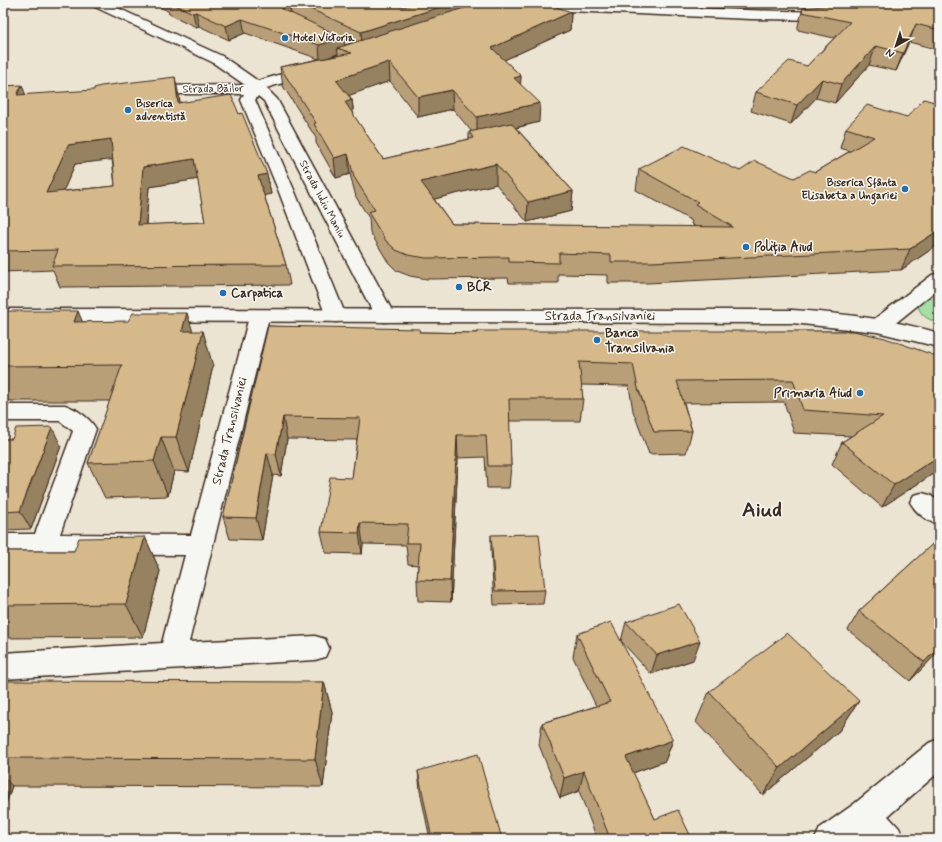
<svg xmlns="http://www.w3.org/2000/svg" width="942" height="842" font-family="Mynerve,sans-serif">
  <rect width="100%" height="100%" fill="#ece4d3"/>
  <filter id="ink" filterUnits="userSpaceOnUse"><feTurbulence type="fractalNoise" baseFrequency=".025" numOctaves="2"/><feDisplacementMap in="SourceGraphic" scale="8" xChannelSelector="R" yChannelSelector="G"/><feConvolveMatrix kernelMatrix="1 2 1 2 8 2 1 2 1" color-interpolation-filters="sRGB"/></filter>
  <g filter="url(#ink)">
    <path fill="#a4dfa5" stroke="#708462" d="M939 289V323C930 320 921 317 918 306L921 301Z"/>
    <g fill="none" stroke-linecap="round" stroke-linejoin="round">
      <defs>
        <g id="minor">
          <polygon points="91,3 107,3 222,56 258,81 306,67 316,67 318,70 316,73 266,88 277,99 395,316 392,321 385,322 378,321 375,316 264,101 258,96 255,100 295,192 346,316 343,321 336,322 329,321 326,316 279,192 241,100 244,94 148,94 143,93 141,90 143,87 148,86 245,85 212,62 93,6"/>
          <path d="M518 3C622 3 726 11 830 12L836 16 830 20 751 19 523 9 519 8 517 5Z"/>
          <polygon points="939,273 939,288 887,330 880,332 873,330 870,325 873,320 932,275"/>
          <path d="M259 311 266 312 269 317 189 642 315 636 325 639 329 648 325 657 315 660 3 679V653L162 643 185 555 3 554V534H35L73 431 60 421H3V405H65C77 409 90 418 96 429L60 534 191 535 249 317 252 312Z"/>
          <path d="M922 493 930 495 939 502V525C927 521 916 513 910 502L914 495Z"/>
          <polygon points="939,739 939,772 888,816 899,828 904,839 866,839 863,835 858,839 815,839 820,828 854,804 929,743"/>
        </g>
        <path id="major" d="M3 309 792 310C842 313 891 319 939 333V347L877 332 792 323 3 321Z"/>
      </defs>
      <use href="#minor" stroke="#3b2a1e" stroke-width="3"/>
      <use href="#major" stroke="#3b2a1e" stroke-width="3"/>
      <use href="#minor" fill="#f6f6f2" fill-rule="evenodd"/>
      <use href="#major" fill="#f6f6f2" fill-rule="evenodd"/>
    </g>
    <g fill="#b89f78" stroke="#3b2a1e" fill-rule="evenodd">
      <path d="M159 3H396L403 7 571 12 570 30 504 60 521 76 520 84 539 122 516 128 573 191 571 211 527 222 496 184 434 199 452 224 696 227 691 224 692 221 636 190 639 169 740 171 794 178 815 172 850 151 840 148 846 128 907 117 934 102 939 97V244L901 270 647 283H608V275L558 274V283H509L508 278 427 279 410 276 397 271 388 262 370 232 369 218 356 197 350 174 336 178 316 143V138L283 86 280 67 319 59 245 33 229 40 199 26 196 27 169 14 168 11 160 7ZM344 38 354 42 344 45ZM338 54V55L326 58ZM390 81 418 117 453 109 472 132H469V139L383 159 354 116 352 100 349 95Z"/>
      <polygon points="937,7 939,7 939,50 909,42 896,71 869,65 835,103 816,98 791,124 751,111 756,92 807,66 834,38 798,30 798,26 803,8"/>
      <path d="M3 86 25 95 179 96 180 103 239 114 267 174 271 194 264 195 286 265 290 285 60 287 53 270 3 272ZM112 159 115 186 63 191 75 164ZM198 179 205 222 146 225 149 187Z"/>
      <polygon points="3,311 83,322 193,331 213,366 189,472 174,471 168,496 105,498 88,463 110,401 3,401"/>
      <polygon points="268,326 420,332 478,333 854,331 939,470 882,507 832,464 842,442 851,436 794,433 784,402 684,403 692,431 686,453 649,454 633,411 629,386 581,385 583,399 580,421 509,421 511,466 509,488 487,488 485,457 458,458 451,602 418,601 417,580 418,565 408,564 406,545 363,544 362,554 326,553 321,532 352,478 357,440 287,439 281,476 273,475 262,540 230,539 223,517"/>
      <polygon points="3,439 12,439 61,446 31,529 3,530"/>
      <polygon points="491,535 545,590 543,604 494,605 491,549"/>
      <polygon points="145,537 160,571 143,637 3,638 3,551 74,551"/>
      <polygon points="939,538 939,651 910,681 848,630 859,611"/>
      <polygon points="626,622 693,660 651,674 621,641"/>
      <polygon points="577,634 673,740 665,761 633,773 655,819 692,839 597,839 579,791 560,798 539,745 542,723 596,706 573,657"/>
      <polygon points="324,682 332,712 323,787 12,786 3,812 3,694"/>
      <polygon points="709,692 859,701 839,731 763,795 696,722"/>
      <polygon points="418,771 502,839 430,839 420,791"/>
    </g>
    <g fill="#968261" stroke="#3b2a1e">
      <polygon points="281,3 289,3 291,13 283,17"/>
      <polygon points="453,3 500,3 362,46 361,32"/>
      <polygon points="196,12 199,26 196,27 193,13"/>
      <polygon points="571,12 570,30 491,66 492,48"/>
      <polygon points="242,19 245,33 229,40 226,26"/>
      <polygon points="916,24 909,42 896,71 903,53"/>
      <polygon points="344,38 345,50 337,48 338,54 320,60 319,45"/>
      <polygon points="876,46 869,65 835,103 841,84"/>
      <polygon points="389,62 390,81 339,99 336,80"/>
      <polygon points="521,76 520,95 514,78"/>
      <polygon points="175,77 179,96 183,123 178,103"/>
      <polygon points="822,79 816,98 791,124 797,105"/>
      <polygon points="22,85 29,104 17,95"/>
      <polygon points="452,90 453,109 418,117 418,97"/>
      <polygon points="352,100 354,119 345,102"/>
      <polygon points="540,103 539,122 477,137 477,117"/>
      <polygon points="111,139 117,159 75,164 54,213 46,193 68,145"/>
      <polygon points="348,154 350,174 336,178 334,158"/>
      <polygon points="194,159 199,179 149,187 144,245 138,225 143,167"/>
      <polygon points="496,164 496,184 422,202 421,182"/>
      <polygon points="267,174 271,194 262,196 258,176"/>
      <polygon points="573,191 571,211 527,222 528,202"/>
      <polygon points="939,230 939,244 901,270 910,249"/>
      <polygon points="78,311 93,347 74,322"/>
      <polygon points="187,313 198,348 182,331"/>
      <polygon points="203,331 213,366 189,472 176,437"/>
      <polygon points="283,417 287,439 281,476 276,454"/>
      <polygon points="52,427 61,446 31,529 20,511"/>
      <polygon points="457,435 458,458 451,602 450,581"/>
      <polygon points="161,437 174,471 168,496 154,461"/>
      <polygon points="267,453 273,475 262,540 256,518"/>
      <polygon points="939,456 939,470 882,507 894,485"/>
      <polygon points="360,523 363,544 362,554 359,533"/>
      <polygon points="145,537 160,571 143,637 126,604"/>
      <polygon points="700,641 693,660 651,674 657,655"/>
      <polygon points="939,647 939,651 910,681 924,662"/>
      <polygon points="324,682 332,712 323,787 315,759"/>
      <polygon points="859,701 839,731 763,795 780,768"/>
      <polygon points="673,740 665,761 619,778 626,757"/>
      <polygon points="584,771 579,791 560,798 564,778"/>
      <polygon points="3,776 12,786 3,812"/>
    </g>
    <g fill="#d6b98b" stroke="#3b2a1e" fill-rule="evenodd">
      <polygon points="171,3 281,3 282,9 344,38 319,45 242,19 226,26 196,12 193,13"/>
      <polygon points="297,3 396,3 403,7 416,3 453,3 361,32"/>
      <polygon points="480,3 546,3 571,12 492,48 521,76 514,78 540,103 477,117 452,90 418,97 389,62 336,80 352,100 345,102 383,159 474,138 469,132 511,123 573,191 528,202 496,164 421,182 452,224 733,227 695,204 698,202 639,169 684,146 740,171 755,161 794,178 810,170 815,172 874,137 846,128 867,105 907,117 924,99 934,102 939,97 939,230 910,249 651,262 611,262 611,255 559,253 559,263 509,262 509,257 426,258 408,255 396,250 386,241 368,212 375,210 354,177 348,154 334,158 314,124 316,123 280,67 352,53 337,48"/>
      <polygon points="851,3 932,3 935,4 937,7 939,7 939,30 916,24 903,53 876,46 841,84 822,79 797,105 756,92 789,61 807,66 850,22 802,12 803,8"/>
      <path d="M175 77 178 103 231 95 239 114 242 113 267 174 258 176 286 265 52 266 58 250 3 251V86L22 85 17 95 94 90V88L101 86ZM111 139 115 186 46 193 68 145ZM194 159 205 222 138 225 143 167Z"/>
      <polygon points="3,311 78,311 74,322 128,321 133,313 187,313 182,331 203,331 176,437 161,437 154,461 88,463 122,365 3,366"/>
      <polygon points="268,326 420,329 419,332 478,333 478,331 854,331 885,338 939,357 939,456 894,485 842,442 883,416 803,410 793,380 677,381 692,431 654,432 638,388 633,364 579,362 583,399 509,399 511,466 488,466 486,435 457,435 450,581 417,580 420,543 406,543 408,524 360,523 359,533 321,532 330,477 352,478 360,418 283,417 276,454 267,453 256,518 223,517"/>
      <polygon points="52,427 20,511 3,512 3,439 12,439 16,428"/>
      <polygon points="539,534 545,590 495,591 491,535"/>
      <polygon points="145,537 126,604 3,605 3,551 74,551 79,538"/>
      <polygon points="939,538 939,647 924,662 859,611"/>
      <polygon points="679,604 700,641 657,655 626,622"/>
      <polygon points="611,622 673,740 626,757 655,819 678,810 692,839 599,839 609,836 584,771 564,778 542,723 610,702 577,634"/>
      <polygon points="787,633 859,701 780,768 709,692"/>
      <polygon points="8,681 324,682 315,759 3,758 3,694"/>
      <polygon points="478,754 502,839 432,839 418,771"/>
    </g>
  </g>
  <g fill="#1f6fb2" stroke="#f6f6f2" stroke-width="1.5">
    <circle cx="285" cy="38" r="4"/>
    <circle cx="128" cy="110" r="4"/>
    <circle cx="905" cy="189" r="4"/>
    <circle cx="746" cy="247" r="4"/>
    <circle cx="459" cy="287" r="4"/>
    <circle cx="223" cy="293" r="4"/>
    <circle cx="597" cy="340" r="4"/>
    <circle cx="860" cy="393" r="4"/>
  </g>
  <g text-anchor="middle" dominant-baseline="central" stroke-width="3" stroke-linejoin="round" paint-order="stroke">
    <g font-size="11" font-weight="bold" fill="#3b2a1e" stroke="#f6f6f2" text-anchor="start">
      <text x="293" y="38">Hotel Victoria</text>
      <text x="136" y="104">Biserica<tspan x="136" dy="13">adventistă</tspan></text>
      <text x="897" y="183" text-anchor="end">Biserica Sfânta<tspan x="897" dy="13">Elisabeta a Ungariei</tspan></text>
    </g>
    <g font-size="11" fill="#3b2a1e" stroke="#f6f6f2">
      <text transform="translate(213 89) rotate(-1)">Strada Băilor</text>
      <text transform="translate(322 199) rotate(62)">Strada Iuliu Maniu</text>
    </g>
    <g font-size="13" font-weight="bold" fill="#3b2a1e" stroke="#f6f6f2" text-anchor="start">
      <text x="754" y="247">Poliția Aiud</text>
      <text x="467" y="287">BCR</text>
      <text x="231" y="293">Carpatica</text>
      <text x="605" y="333">Banca<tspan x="605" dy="15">Transilvania</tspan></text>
      <text x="852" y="393" text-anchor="end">Primaria Aiud</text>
    </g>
    <g font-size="13" fill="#3b2a1e" stroke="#f6f6f2">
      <text x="600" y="316">Strada Transilvaniei</text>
      <text transform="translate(230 431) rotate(-76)">Strada Transilvaniei</text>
    </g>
    <g font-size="21" font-weight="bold" fill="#3b2a1e" stroke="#f6f6f2">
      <text x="762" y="510">Aiud</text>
    </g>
  </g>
  <rect width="942" height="842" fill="none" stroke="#f6f6f2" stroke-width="16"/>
  <rect x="8" y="8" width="926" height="826" fill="none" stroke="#3b2a1e" stroke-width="1.5" filter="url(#ink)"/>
  <g transform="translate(896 46) rotate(219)" stroke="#f6f6f2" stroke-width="3" paint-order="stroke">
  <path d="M0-3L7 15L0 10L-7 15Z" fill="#3b2a1e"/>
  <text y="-6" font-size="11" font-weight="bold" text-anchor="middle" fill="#3b2a1e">N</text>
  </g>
</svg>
